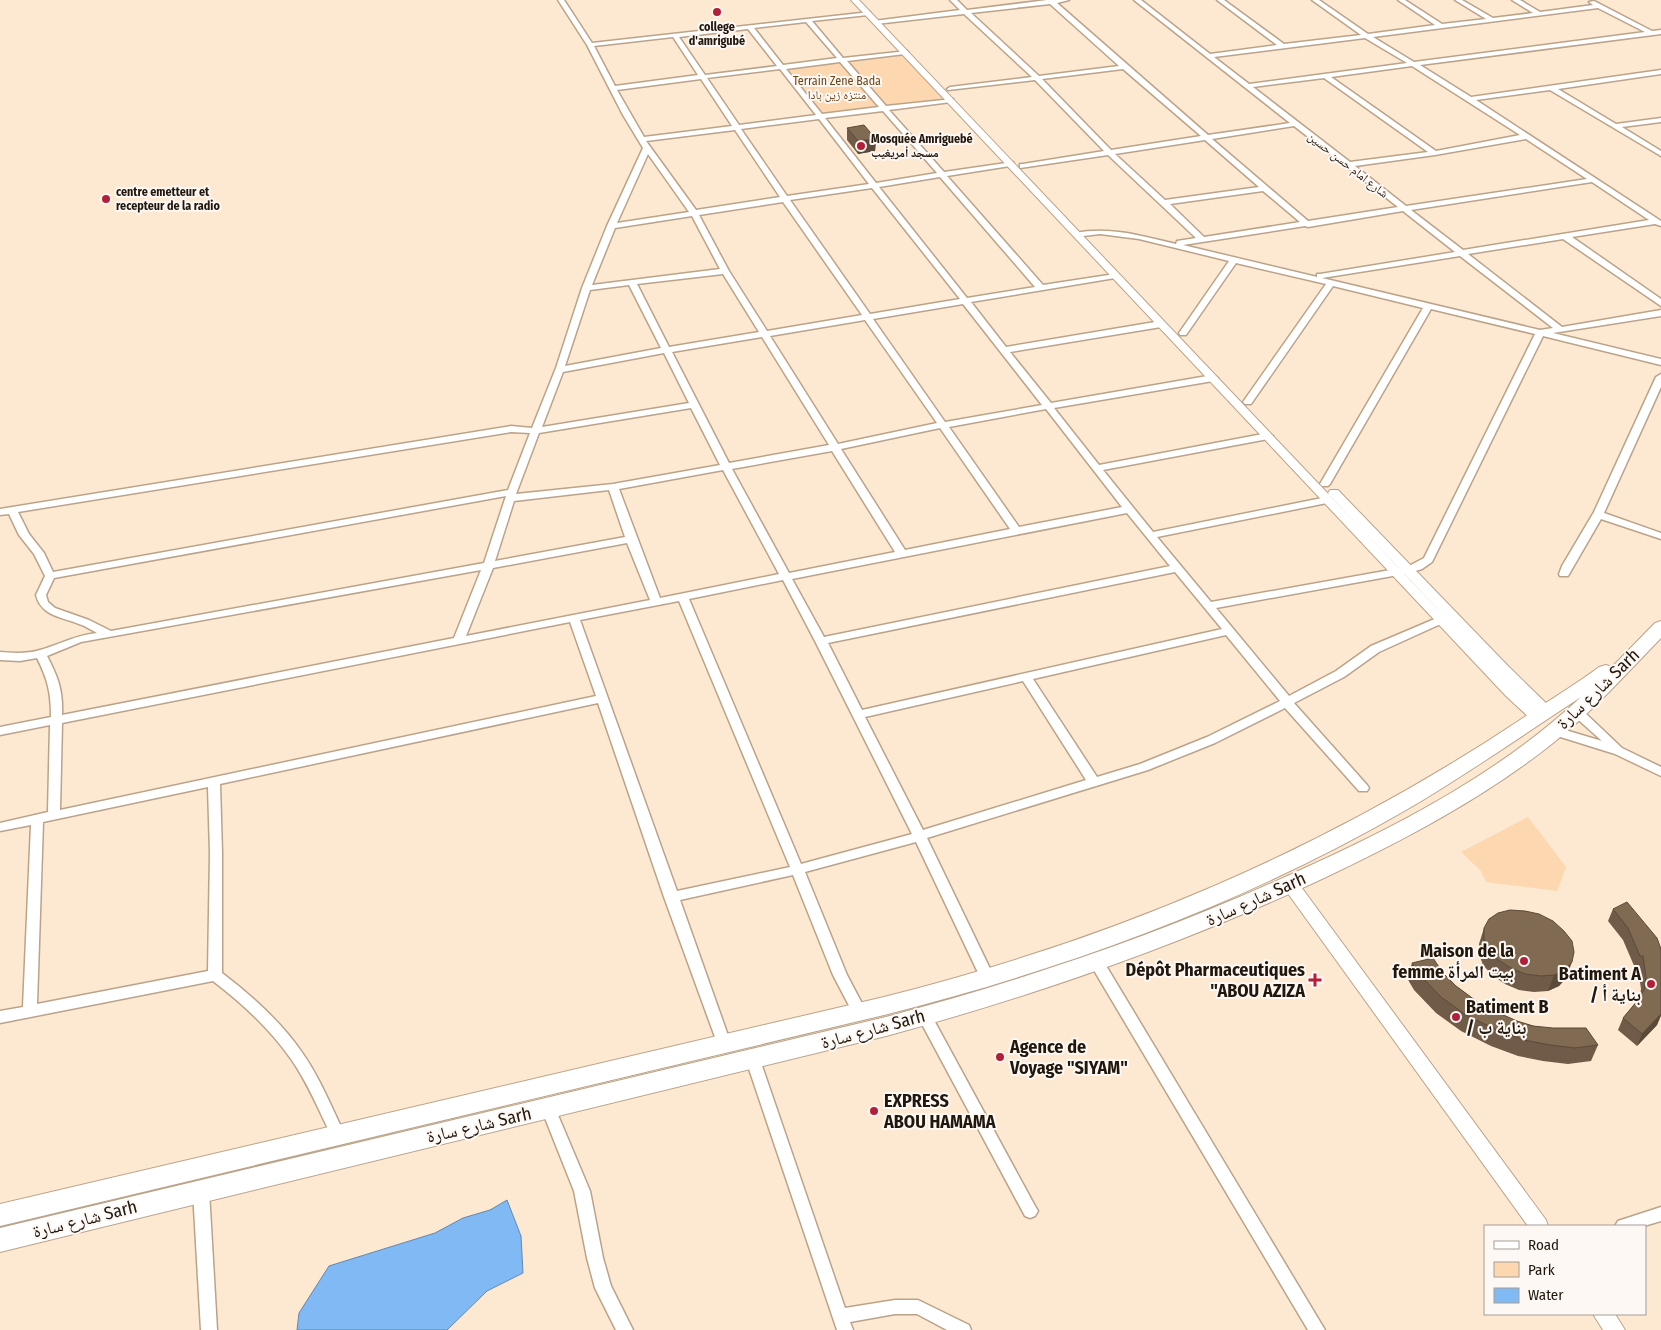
<svg xmlns="http://www.w3.org/2000/svg" width="1661" height="1330" font-family="'Fira Sans Condensed','Noto Naskh Arabic',sans-serif">
  <rect width="100%" height="100%" fill="#fde8d2"/>
  <g fill="#fcd7b0">
    <polygon points="905,52 951,100 822,117 782,68"/>
    <polygon points="1528,817 1566,867 1557,891 1486,882 1481,871 1461,852"/>
  </g>
  <polygon fill="#80b9f3" stroke="#6388ae" points="507,1200 521,1236 523,1273 487,1291 447,1330 297,1330 299,1313 329,1266 435,1233 463,1218 490,1210"/>
  <g fill="none" stroke-linecap="round" stroke-linejoin="round">
    <defs>
      <g id="minor">
        <path d="M558 0H564L592 43 870 12V14L868 15 812 21 843 58 907 51 908 52 905 54 847 61 886 106 953 99V101L951 102 889 110 944 172 1013 162 1014 164 1010 166 947 176 1043 285 1115 274 1119 276 1115 278 971 302 1006 347 1161 321 1165 324 1161 327 1010 352 1051 403 1213 375 1218 378 1213 381 1054 408 1099 465 1268 433 1273 436 1268 439 1103 470 1153 532 1327 497 1332 500 1327 503 1157 537 1211 602 1407 567 1424 558 1535 334 1431 309 1330 484 1328 486H1322L1320 484 1423 308 1333 286 1251 404H1245L1243 402 1326 284 1236 263 1186 335H1180L1179 333 1229 261 1139 239 1100 234 1075 237V233C1109 226 1143 236 1176 244L1177 241 1196 238 1108 155 1020 168V164H1023L1104 151 1035 80 948 90 947 89 950 87 1032 77 964 14 876 24 873 22 874 21 960 10 950 0H957L967 10 1047 0H1069L1057 3 1208 135 1290 123 1134 0H1141L1210 54 1277 45 1217 0H1224L1284 44 1361 35 1312 0H1319L1368 34 1435 25 1398 0H1405L1442 24 1486 19 1455 0H1462L1493 18 1533 13 1512 0H1520L1540 12 1593 5 1589 2 1594 1 1652 31 1661 30V34L1420 65 1471 97 1661 70V74L1558 89 1616 124 1661 118V122L1622 127 1661 151V156L1550 90 1476 100 1661 221V226L1655 224 1572 237 1661 299V306L1563 239 1468 254 1562 327 1661 310V316L1553 333 1661 359V365L1543 336 1432 562 1422 569 1409 573 1216 608 1289 696 1336 671 1371 646 1437 618H1445L1446 620 1445 622 1379 652 1344 677 1294 703 1367 785 1369 788 1367 791H1359L1285 708 1215 743 1148 770 927 838 994 977 992 981 987 982 982 981 916 842 805 872 847 975 867 1013 865 1017 860 1019 855 1017 833 975 793 875 680 900 731 1044 729 1048 724 1050 719 1048 664 897 598 703 220 784 222 853V973C251 995 280 1021 301 1051 319 1076 331 1106 344 1133L342 1137 337 1139 332 1137C319 1111 308 1083 291 1059 270 1029 242 1003 213 981L0 1023V1011L23 1007 31 825 0 831V823L48 812 50 725 0 735V727L51 717C51 693 48 680 37 658L20 661 0 660V652C13 653 27 654 40 650 61 644 73 636 97 633 91 630 86 626 79 624 62 617 41 616 36 595L45 576 34 554 19 535 9 514 0 515V509L511 426 532 428 556 368 582 288 607 226 643 148 623 115 587 45ZM1050 4 1119 66 1039 76 971 13ZM1598 8 1645 32 1414 62 1373 37ZM806 22 837 58 783 65 754 28ZM748 29 777 66 705 75 679 37ZM673 37 698 75 615 86 594 46ZM1365 38 1407 63 1249 84 1214 57ZM840 62 879 107 822 114 786 69ZM1412 66 1520 135 1436 151 1331 77ZM780 69 816 115 739 125 707 78ZM1123 69 1201 136 1111 150 1042 79ZM1324 78 1428 152 1350 162 1253 87ZM701 79 732 126 644 137 617 90ZM883 111 937 173 876 183 825 118ZM819 119 869 184 787 196 741 129ZM1294 126 1398 207 1308 221 1212 139ZM735 130 780 197 696 210 646 141ZM1526 139 1587 179 1406 206 1355 166 1435 155ZM1205 140 1259 187 1165 200 1115 154ZM648 154 689 212 617 223ZM940 177 1035 287 967 298 879 187ZM1592 182 1649 220 1463 250 1411 210ZM872 188 960 299 870 314 790 200ZM1263 191 1300 222 1204 237 1170 204ZM783 202 862 315 767 331 729 271 699 215ZM1403 211 1455 252 1320 274H1317V277L1183 245 1305 226 1308 227ZM692 216 720 269 592 285 615 228ZM1460 256 1553 328 1540 330 1322 278ZM723 274 759 332 669 347 637 284ZM629 285 661 348 565 366 590 290ZM963 304 1042 405 945 422 873 319ZM865 320 937 423 838 444 770 336ZM762 337 829 445 729 463 672 352ZM664 353 689 403 542 427 563 372ZM691 408 720 465 613 484 516 494 539 433ZM1046 409 1122 507 1019 527 949 427ZM940 428 1010 529 905 550 841 449ZM511 432 530 433 508 490 53 572 44 553 29 534 18 512ZM832 451 895 552 789 573 732 469ZM723 470 779 574 660 598 619 489ZM609 490 625 537 495 561 514 501ZM506 496 484 563 111 631 89 620 55 608 48 602 46 595 54 578ZM1127 513 1170 566 824 637 792 579ZM627 543 650 600 466 636 493 568ZM481 570 454 638 62 715C63 690 58 677 47 656L81 642ZM1175 572 1222 629 862 710 828 643ZM783 580 815 641 912 834 801 864 689 599ZM679 601 790 867 677 891 580 620ZM570 622 596 696 60 810 62 723ZM1226 635 1280 701 1207 737 1140 764 1097 777 1033 679ZM1023 681 1086 780 923 830 865 717ZM208 787 210 853 208 971 37 1004 43 822Z"/>
        <polygon points="1661,374 1661,387 1604,513 1661,533 1661,539 1601,519 1568,576 1560,576 1559,574 1562,566 1594,512 1656,377"/>
        <polygon points="1578,709 1582,710 1622,748 1661,767 1661,776 1615,754 1551,734 1549,731 1551,728 1555,727 1602,741 1574,716 1572,713"/>
        <polygon points="1097,958 1102,959 1325,1330 1308,1330 1092,967 1090,963 1092,959"/>
        <polygon points="924,1009 929,1011 1035,1206 1038,1211 1035,1216 1030,1218 1025,1216 917,1015 919,1011"/>
        <polygon points="753,1054 758,1056 760,1060 845,1308 895,1300 918,1300 969,1325 971,1330 947,1330 917,1314 895,1314 850,1322 853,1330 837,1330 746,1060 748,1056"/>
        <polygon points="548,1102 553,1104 555,1108 590,1191 603,1258 611,1286 633,1330 616,1330 595,1288 587,1258 574,1191 541,1108 543,1104"/>
        <polygon points="201,1184 206,1186 209,1191 217,1330 201,1330 193,1191 196,1186"/>
        <polygon points="1661,1207 1661,1221 1644,1226 1615,1226 1618,1221"/>
      </g>
      <g id="tertiary">
        <polygon points="851,0 859,0 1410,580 1458,630 1330,496 1328,493 1330,490 1338,490 1508,666 1551,708 1553,711 1551,714 1543,715 1545,718 1543,721 1533,721 1506,696"/>
        <polygon points="1290,878 1296,880 1546,1220 1548,1226 1528,1226 1284,888 1282,884 1284,880"/>
        <polygon points="1593,1314 1615,1314 1625,1330 1603,1330"/>
      </g>
      <path id="trunk" d="M1661 621V638C1626 674 1592 712 1553 743 1484 798 1404 840 1324 878 1183 944 1037 995 886 1036L0 1252V1228L886 1017C1032 978 1172 930 1309 866 1406 822 1503 770 1581 697 1523 735 1466 775 1406 810 1244 904 1065 969 884 1015L0 1226V1204L884 997C1114 939 1323 851 1520 720 1546 702 1574 686 1599 667L1606 665 1612 667 1655 623Z"/>
    </defs>
    <use href="#minor" stroke="#bba389" stroke-width="3"/>
    <use href="#tertiary" stroke="#bba389" stroke-width="2"/>
    <use href="#trunk" stroke="#bba389" stroke-width="2"/>
    <use href="#minor" fill="#fff" fill-rule="evenodd"/>
    <use href="#tertiary" fill="#fff" fill-rule="evenodd"/>
    <use href="#trunk" fill="#fff" fill-rule="evenodd"/>
  </g>
  <g fill="#6f5b47">
    <polygon points="847,128 876,139 875,151 858,154 847,140"/>
    <polygon points="1613,909 1661,949 1661,1016 1657,1025 1637,1046 1618,1030 1623,1018 1639,999 1641,989 1638,968 1635,968 1623,940 1608,921"/>
    <polygon points="1484,928 1566,978 1559,986 1548,991 1534,992 1519,990 1505,984 1492,975 1483,965 1479,954 1479,944"/>
    <polygon points="1412,963 1443,973 1456,986 1483,1006 1517,1021 1598,1045 1591,1061 1568,1064 1543,1061 1518,1056 1491,1046 1461,1031 1436,1013 1414,990 1407,978"/>
  </g>
  <g fill="#5a4a39">
    <polygon points="876,139 875,151 858,154 858,141"/>
    <polygon points="1572,962 1566,978 1559,986 1548,991 1554,975"/>
    <polygon points="1661,1014 1657,1025 1637,1046 1642,1034"/>
  </g>
  <g fill="#816a52" stroke="#5a4a39">
    <polygon points="864,125 876,139 858,141 847,128"/>
    <polygon points="1627,902 1657,938 1661,949 1661,1014 1642,1034 1623,1018 1638,1000 1644,990 1646,977 1643,956 1640,956 1628,928 1613,909"/>
    <polygon points="1510,910 1525,911 1539,914 1553,921 1564,931 1572,941 1574,952 1572,962 1565,970 1554,975 1541,976 1525,974 1511,968 1498,960 1489,949 1484,939 1484,928 1489,919 1498,913"/>
    <polygon points="1433,958 1443,973 1456,986 1483,1006 1517,1021 1533,1026 1553,1028 1586,1028 1598,1045 1575,1048 1550,1045 1524,1040 1497,1030 1466,1015 1441,997 1419,974 1412,963"/>
  </g>
  <g fill="#b21f39" stroke="#fdf8f3" stroke-width="2">
    <circle cx="717" cy="12" r="5"/>
    <circle cx="861" cy="146" r="5"/>
    <circle cx="106" cy="199" r="5"/>
    <circle cx="1524" cy="961" r="5"/>
    <path d="M1312.5 972.5h5v5h5v5h-5v5h-5v-5h-5v-5h5z"/>
    <circle cx="1651" cy="984" r="5"/>
    <circle cx="1456" cy="1017" r="5"/>
    <circle cx="1000" cy="1057" r="5"/>
    <circle cx="874" cy="1111" r="5"/>
  </g>
  <g text-anchor="middle" dominant-baseline="central" stroke-width="4" stroke-linejoin="round" paint-order="stroke">
    <g font-size="12" font-weight="bold" fill="#20170d" stroke="#fdf8f3" text-anchor="start">
      <text x="717" y="27" text-anchor="middle">college<tspan x="717" dy="14">d'amrigubé</tspan></text>
      <text x="871" y="139">Mosquée Amriguebé<tspan x="871" dy="14">مسجد أمريغيب</tspan></text>
      <text x="116" y="192">centre emetteur et<tspan x="116" dy="14">recepteur de la radio</tspan></text>
    </g>
    <g font-size="12" fill="#6d4719" stroke="#fdf8f3">
      <text x="837" y="81">Terrain Zene Bada<tspan x="837" dy="14">منتزه زين بادا</tspan></text>
    </g>
    <g font-size="12" fill="#20170d" stroke="#fdf8f3">
      <text transform="translate(1348 165) rotate(38)">شارع امام حسن حسين</text>
    </g>
    <g font-size="18" fill="#20170d" stroke="#fdf8f3">
      <text transform="translate(1598 689) rotate(-44)">شارع سارة Sarh</text>
      <text transform="translate(1256 899) rotate(-24)">شارع سارة Sarh</text>
      <text transform="translate(873 1029) rotate(-15)">شارع سارة Sarh</text>
      <text transform="translate(479 1125) rotate(-13)">شارع سارة Sarh</text>
      <text transform="translate(85 1219) rotate(-14)">شارع سارة Sarh</text>
    </g>
    <g font-size="18" font-weight="bold" fill="#20170d" stroke="#fdf8f3" text-anchor="end">
      <text x="1514" y="951">Maison de la<tspan x="1514" dy="21">femme بيت المرأة</tspan></text>
      <text x="1305" y="970">Dépôt Pharmaceutiques<tspan x="1305" dy="21">"ABOU AZIZA</tspan></text>
      <text x="1641" y="974">Batiment A<tspan x="1641" dy="21">/ بناية أ</tspan></text>
      <text x="1466" y="1007" text-anchor="start">Batiment B<tspan x="1466" dy="21">/ بناية ب</tspan></text>
      <text x="1010" y="1047" text-anchor="start">Agence de<tspan x="1010" dy="21">Voyage "SIYAM"</tspan></text>
      <text x="884" y="1101" text-anchor="start">EXPRESS<tspan x="884" dy="21">ABOU HAMAMA</tspan></text>
    </g>
  </g>
  <rect x="1484" y="1225" width="162" height="90" fill="#fdf8f3" stroke="#a59e97"/>
  <rect x="1494" y="1241" width="25" height="8" fill="#ffffff" stroke="#a59e97"/>
  <text x="1528" y="1250" font-size="15" fill="#20170d">Road</text>
  <rect x="1494" y="1262" width="25" height="15" fill="#fcd7b0" stroke="#a59e97"/>
  <text x="1528" y="1275" font-size="15" fill="#20170d">Park</text>
  <rect x="1494" y="1288" width="25" height="15" fill="#80b9f3" stroke="#a59e97"/>
  <text x="1528" y="1300" font-size="15" fill="#20170d">Water</text>
</svg>
